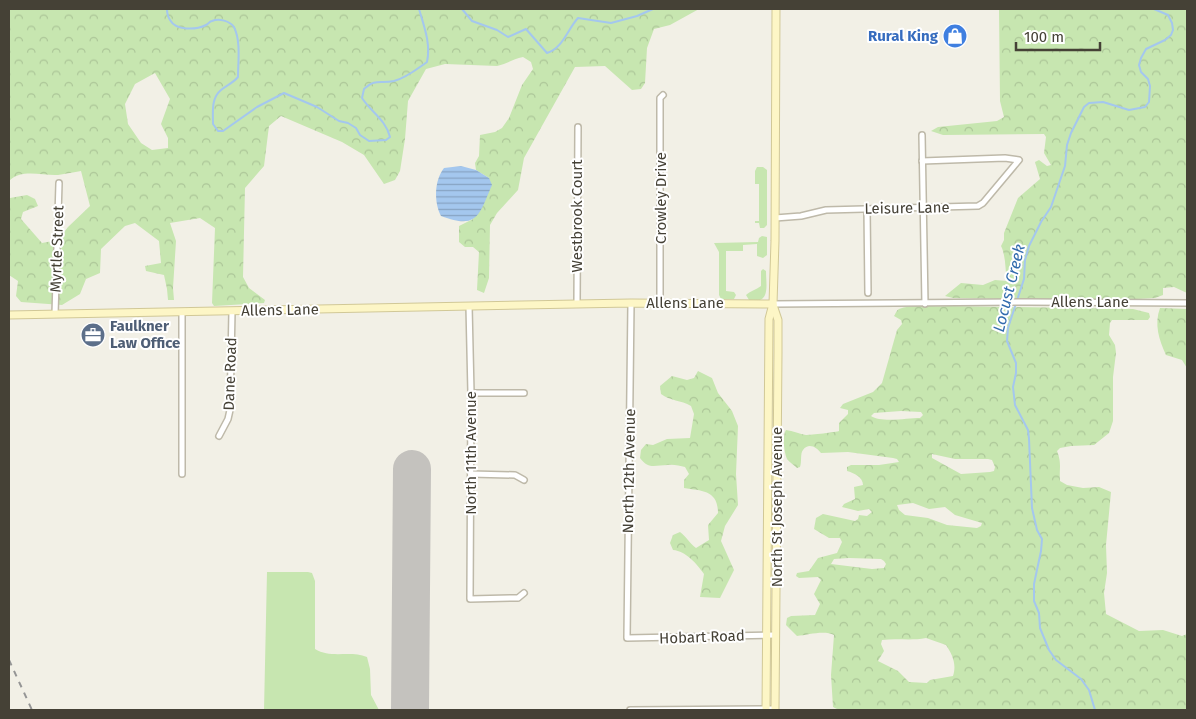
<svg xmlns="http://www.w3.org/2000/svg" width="1196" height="719" font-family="'Fira Sans',sans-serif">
  <defs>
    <pattern id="forest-crowns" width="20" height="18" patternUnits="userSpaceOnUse" patternTransform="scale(1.25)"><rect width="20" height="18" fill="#c7e6b0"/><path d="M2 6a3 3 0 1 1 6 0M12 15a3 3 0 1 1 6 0" fill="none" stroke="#acc698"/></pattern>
    <pattern id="water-rules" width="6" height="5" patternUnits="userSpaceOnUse" patternTransform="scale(1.25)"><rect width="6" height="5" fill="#a4c7ee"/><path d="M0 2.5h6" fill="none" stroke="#87a3c2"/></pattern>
  </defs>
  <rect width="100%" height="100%" fill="#f2f0e6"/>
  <g fill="#c7e6b0">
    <polygon points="757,167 763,167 767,170 767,225 764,228 760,228 759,223 755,223 755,221 759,221 759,184 755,184 755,171"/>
    <polygon points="762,236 767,237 767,255 763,258 757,256 757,244 743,245 743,251 726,251 726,291 734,292 736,295 734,299 721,299 719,295 719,252 714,243 758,242 759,238"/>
    <path d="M763 269 766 271C766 285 771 305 749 300L746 295C750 291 756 290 761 286V271Z"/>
    <path d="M267 572H308L312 573 315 581V649C331 659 350 650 367 657L370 669 371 695 379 710H264Z"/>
  </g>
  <g fill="url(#forest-crowns)" fill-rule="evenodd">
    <path d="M9 9H699L670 25 654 29 647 48 645 83 641 89 632 90 605 66 575 67 524 158 518 190 497 213 490 225 489 278 484 293 477 290 479 252 473 247H465L459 242V226L473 219 489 178 476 170 475 163 479 156 480 135 495 132 502 128 509 118 522 85 533 69 531 62 523 57C513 59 507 64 497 66L445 64 426 69 408 101 405 139 400 171 395 180 384 184 364 155 342 142 281 116 269 126 264 166 245 188 243 277 249 288 265 300 264 303 214 306 212 303 215 228 200 218 170 223 176 241 173 288 174 300H168L167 289 164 275 146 271 145 266 161 263 159 241 135 223 125 226 101 249 100 273 86 279 80 294 62 305 21 302 16 296 18 281 9 275V196L10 198 27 195 35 199 38 206 23 212 21 219 42 243 58 240 68 227 90 206 81 171C74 172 66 174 58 175 42 176 22 168 9 181ZM155 73 170 99 161 124 168 138V148L152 150 141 143 128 124 125 104 135 84Z"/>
    <path d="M999 9H1187V293L1174 287 1163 288V295L1155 298 1101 301 953 298 945 296 961 283 983 285 995 280 1007 281C1005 269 1006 256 1001 246L1004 240V233L1018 198 1040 179 1035 162 1039 160 1047 166 1051 165 1044 153 1046 137 1044 134 943 135 931 131 938 127 997 121 1004 117 1000 101Z"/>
    <path d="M948 306 1133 309 1149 313 1150 317 1148 320H1112L1110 323 1109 335 1115 345 1116 353 1113 377V421L1109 433 1094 445 1071 446 1060 448 1057 451C1062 464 1059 468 1060 481L1067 485 1083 488 1099 487 1111 492 1106 545 1107 573 1104 593 1106 614 1139 631 1163 630 1182 636 1187 634V710H839L833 707 831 675 834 635C824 630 808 635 797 636L786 625 787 618 791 616 815 615 820 604 814 594 821 580 818 577 799 578 796 576 797 573 809 571 818 558 837 553 842 542 840 538H829L814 529 816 518 823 514 855 521 858 519 859 515 867 516 872 512 869 509 858 511 842 507 844 504 855 499 854 487 863 485C863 477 854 473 847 471V467L851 465H879L899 462 897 459 893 458 848 452 821 453C817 448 809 442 803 450 800 453 802 462 800 467L797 468C794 465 789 462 787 459 784 452 782 436 786 430 793 431 800 434 806 435 810 435 837 432 839 431V423L848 414V410L840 408 843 404 873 392 882 383 897 330 902 324 901 320 894 316C896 313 896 311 899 309 910 304 935 307 948 306ZM901 411 921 412 923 415 920 418C908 418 881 423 871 416L874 413ZM932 454 955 459H988L992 460 995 467 994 471 990 472 961 474 932 458ZM913 503 929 509 945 507 955 515 982 523 981 526 977 528 947 525 928 518 905 515 899 510 897 505ZM849 558 881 559 884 561 886 564 884 568 872 569 831 564 834 559ZM926 638 946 645C952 654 957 664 953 676L930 680 927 683 909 682 898 671 878 661 884 651 881 644 882 640C897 638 911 641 926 638Z"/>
    <path d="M1160 308 1187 309V368L1182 360 1166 355C1159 340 1154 324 1160 308Z"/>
    <path d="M698 371 712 378 718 393 732 411 738 426 736 474 738 505 725 526 721 541 734 570 720 598 700 597 704 574C697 564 686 551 673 550L670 543 673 535 680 532C687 537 689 543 696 548L709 540 708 525 718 513C718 490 702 491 684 488V480L689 474 685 467C680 466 673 464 668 465 655 465 649 470 640 458L641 450 646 444 653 445 667 439 690 438 694 414 691 406C681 400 670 401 661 394L660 386 672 376 687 380 694 378Z"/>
  </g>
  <path fill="url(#water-rules)" d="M461 166 476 170 489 178 492 185C479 215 478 230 441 216 434 202 434 181 444 168Z"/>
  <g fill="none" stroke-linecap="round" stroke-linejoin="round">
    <g stroke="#a4c7ee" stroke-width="2">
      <path d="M167 9C167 12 168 17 170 20 176 31 196 30 206 25 208 24 210 21 212 21 219 18 230 21 234 27 241 41 238 62 238 77 233 83 227 85 221 90 211 98 213 112 213 124L218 131H223L257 107 284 93 317 107 339 121 348 123 356 128 360 135 369 141 386 140 390 137C386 120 371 112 362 98L364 89C376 78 380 84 394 81 406 78 417 69 427 62 431 44 424 26 419 9"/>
      <path d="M462 9 472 21 497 30 508 37 526 29 547 53C563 48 567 30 578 18L611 23 637 16 653 9"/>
      <polyline points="1095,710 1089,690 1081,679 1056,660 1049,650 1040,628 1039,613 1034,601 1034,584 1041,551 1042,539 1037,530 1032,508 1029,439 1028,430 1015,405 1013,387 1016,373 1016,363 1007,341 1008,328 1024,279 1025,260 1029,246 1041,222 1051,207 1065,166 1067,145 1071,133 1084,107 1089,103 1103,102 1129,110 1145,107 1149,102 1150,86 1148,79 1141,72 1139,65 1141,58 1146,49 1165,40 1171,35 1173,30 1172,23 1168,15 1154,9"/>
    </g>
    <polyline stroke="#c4c2be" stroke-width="38" points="410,710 412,469"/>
    <defs>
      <g id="street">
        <polyline points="922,135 925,304"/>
        <polyline points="867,209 868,293"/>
        <polyline points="775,218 801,216 826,210 978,206 983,203 1019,160 1005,158 922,161"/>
        <polyline points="631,303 627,638 776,635"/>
        <polyline points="660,303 660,98 663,95"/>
        <polyline points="577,304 578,127"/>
        <polyline points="773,304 1029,302 1187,303"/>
        <polyline points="469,306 471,393 470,599 513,598 518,598 524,593"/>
        <polyline points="55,314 59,183"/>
        <polyline points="471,393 524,393"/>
        <polyline points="219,436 228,419 230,410 232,311"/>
        <polyline points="182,474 182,312"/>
        <polyline points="471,474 515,475 524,480"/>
        <polyline points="630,710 775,709"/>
      </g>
      <g id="secondary">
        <polyline points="773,305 778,320 778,352 775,710"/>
        <polyline points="9,315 631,303 773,304"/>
        <polyline points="766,710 769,319 773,304 775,241 776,9"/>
      </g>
    </defs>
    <use href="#street" stroke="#beb9a9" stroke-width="8"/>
    <use href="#secondary" stroke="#d1c897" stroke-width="9"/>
    <use href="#street" stroke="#fff" stroke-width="5"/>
    <use href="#secondary" stroke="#fdf6c6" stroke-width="7"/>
    <polyline stroke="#959595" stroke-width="2" stroke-dasharray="6 6" stroke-linecap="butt" points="9,660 32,710"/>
  </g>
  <defs>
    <symbol id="shop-disc" viewBox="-11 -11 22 22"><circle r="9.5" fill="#3f7fe0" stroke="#fff"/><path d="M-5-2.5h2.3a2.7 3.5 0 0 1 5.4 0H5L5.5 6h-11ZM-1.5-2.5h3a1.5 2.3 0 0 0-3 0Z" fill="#fff"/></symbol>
    <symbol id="office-disc" viewBox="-11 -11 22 22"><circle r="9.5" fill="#5c6f8a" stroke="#fff"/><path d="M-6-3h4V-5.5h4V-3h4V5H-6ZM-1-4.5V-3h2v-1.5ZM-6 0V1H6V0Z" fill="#fff"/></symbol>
  </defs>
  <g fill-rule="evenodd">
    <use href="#shop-disc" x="941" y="22" width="28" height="28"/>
    <use href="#office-disc" x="79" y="321" width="28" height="28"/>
  </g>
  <g text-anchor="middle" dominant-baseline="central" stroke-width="4" stroke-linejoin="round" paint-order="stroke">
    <g font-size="15" font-weight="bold" fill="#366cbe" stroke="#fff" text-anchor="end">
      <text x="938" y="36">Rural King</text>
    </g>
    <g font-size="15" fill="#454136" stroke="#fff">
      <text transform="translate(661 198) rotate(-90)">Crowley Drive</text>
      <text transform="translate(907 208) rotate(-1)">Leisure Lane</text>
      <text transform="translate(577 216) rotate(-90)">Westbrook Court</text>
      <text transform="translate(57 249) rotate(-88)">Myrtle Street</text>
      <text x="1090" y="302">Allens Lane</text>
      <text x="685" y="303">Allens Lane</text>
      <text transform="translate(280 310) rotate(-1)">Allens Lane</text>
      <text transform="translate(230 374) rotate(-88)">Dane Road</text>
      <text transform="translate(471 453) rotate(-90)">North 11th Avenue</text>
      <text transform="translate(629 471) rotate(-89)">North 12th Avenue</text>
      <text transform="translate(777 507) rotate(-90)">North St Joseph Avenue</text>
      <text transform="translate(702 637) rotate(-2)">Hobart Road</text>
    </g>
    <g font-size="15" font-weight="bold" fill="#4e5e75" stroke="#fff" text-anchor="start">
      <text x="110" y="326">Faulkner<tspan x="110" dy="17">Law Office</tspan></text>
    </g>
    <g font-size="16" font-style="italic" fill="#326bad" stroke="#fff">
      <text transform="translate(1009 288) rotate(-76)">Locust Creek</text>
    </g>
  </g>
  <rect width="1196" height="719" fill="none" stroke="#454136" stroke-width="20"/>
  <path d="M1016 42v8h84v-8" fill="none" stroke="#454136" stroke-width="2.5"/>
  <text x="1024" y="42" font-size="15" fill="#454136" stroke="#ffffff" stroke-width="4" paint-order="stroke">100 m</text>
</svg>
